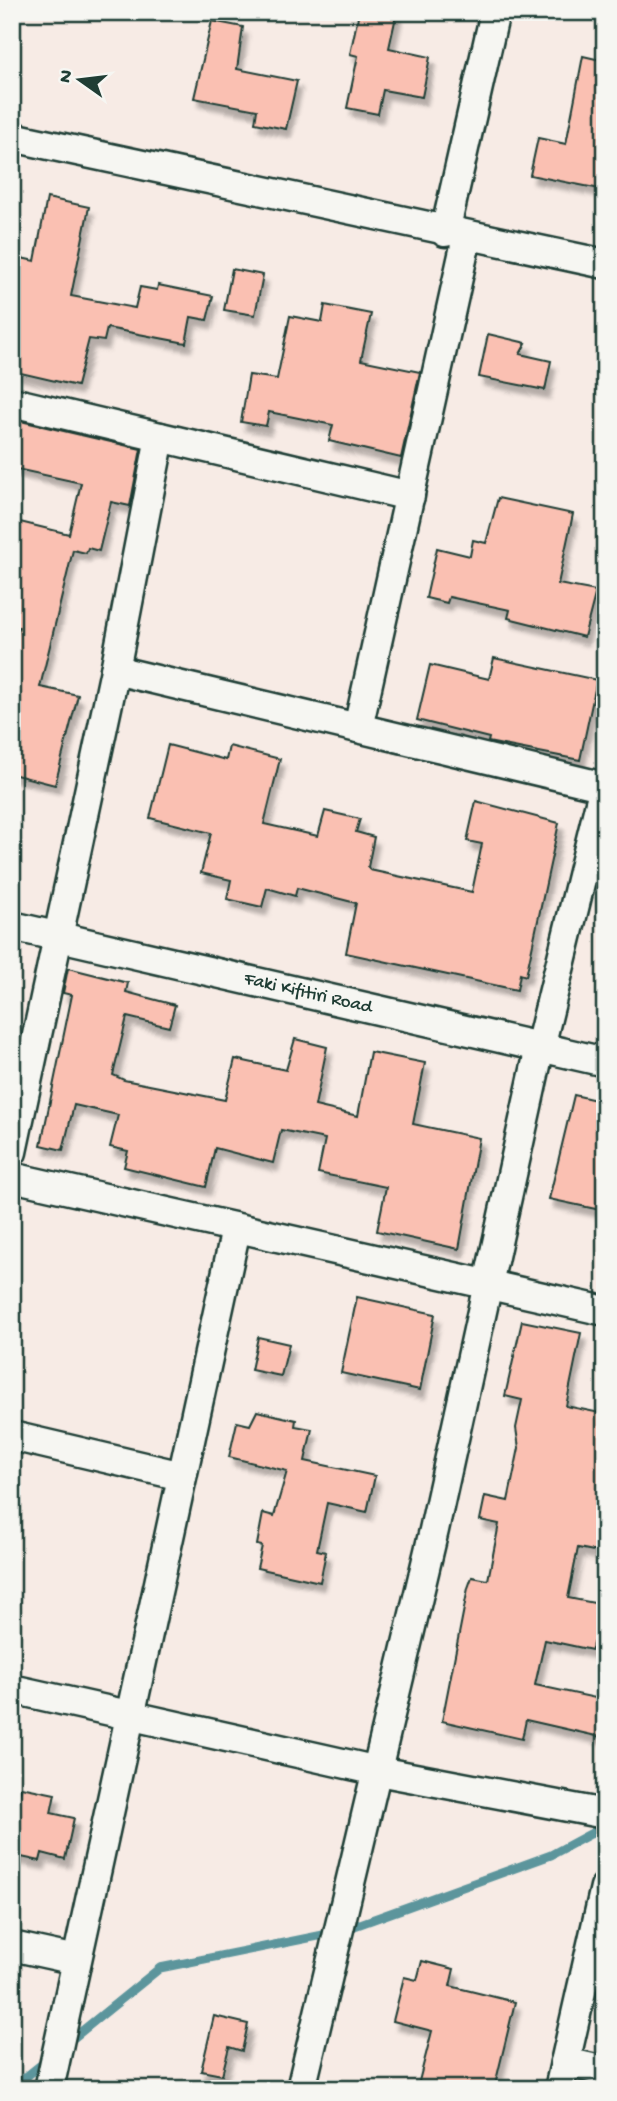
<svg xmlns="http://www.w3.org/2000/svg" width="617" height="2101" font-family="'Gochi Hand',sans-serif">
  <defs>
    <filter id="shadow"><feDropShadow dx="4.5" dy="8" stdDeviation="2" flood-color="#0004"/></filter>
  </defs>
  <rect width="100%" height="100%" fill="#f7ebe5"/>
  <filter id="ink" filterUnits="userSpaceOnUse"><feTurbulence type="fractalNoise" baseFrequency=".0143" numOctaves="2"/><feDisplacementMap in="SourceGraphic" scale="14" xChannelSelector="R" yChannelSelector="G"/><feConvolveMatrix kernelMatrix="1 2 1 2 8 2 1 2 1" color-interpolation-filters="sRGB"/></filter>
  <g filter="url(#ink)">
    <g fill="none" stroke-linecap="round" stroke-linejoin="round">
      <g stroke="#5b959c" stroke-width="9">
        <polyline points="66,2044 160,1968 338,1932 551,1855 605,1826"/>
        <polyline points="12,2088 47,2060"/>
      </g>
    </g>
    <g fill="#fac0b2" stroke="#1f3d34" stroke-width="2" filter="url(#shadow)">
      <polygon points="359,12 397,12 389,48 430,57 422,97 383,90 378,114 347,108 358,56 350,54"/>
      <polygon points="212,21 243,27 237,69 297,81 286,129 255,123 257,110 194,98"/>
      <polygon points="583,56 605,61 605,190 530,175 538,138 566,144"/>
      <polygon points="47,198 89,207 71,296 135,308 140,287 157,290 158,285 213,296 207,320 191,317 186,343 107,328 104,341 89,339 77,386 12,371 12,256 35,261"/>
      <polygon points="232,269 263,275 255,315 224,310"/>
      <polygon points="325,305 371,314 361,360 420,372 401,458 329,441 333,425 269,412 266,426 241,422 249,375 277,379 290,316 322,322"/>
      <polygon points="488,334 526,343 520,354 551,361 545,390 479,377"/>
      <polygon points="12,419 141,449 130,506 111,502 99,551 88,548 86,553 73,550 40,687 78,695 55,785 12,774 12,655 19,627 12,626 12,520 69,534 81,483 12,468"/>
      <polygon points="498,498 573,514 558,584 596,591 584,637 508,618 510,610 449,597 447,603 426,598 437,548 470,556 473,540 486,543"/>
      <polygon points="494,658 597,680 580,760 488,742 489,738 417,720 430,665 489,679"/>
      <polygon points="168,745 226,760 229,746 280,759 264,824 318,836 325,811 360,819 356,832 374,837 368,867 370,870 472,892 482,844 467,841 476,801 559,823 526,976 520,974 517,990 346,953 356,903 297,888 295,896 267,888 262,907 227,899 231,880 201,873 211,833 150,818"/>
      <polygon points="68,968 128,983 126,992 175,1005 169,1027 127,1017 113,1075 124,1080 225,1100 235,1059 286,1070 295,1039 327,1047 315,1106 358,1116 370,1052 425,1063 413,1124 479,1138 459,1249 377,1231 386,1187 318,1173 325,1139 281,1130 273,1163 215,1148 206,1187 124,1167 128,1151 110,1147 118,1115 74,1105 63,1150 41,1145 72,995 63,993"/>
      <polygon points="574,1095 605,1102 605,1211 549,1199"/>
      <polygon points="357,1297 435,1314 420,1390 341,1373"/>
      <polygon points="522,1321 581,1333 566,1406 605,1414 605,1542 601,1542 599,1552 578,1548 568,1598 605,1605 605,1646 593,1643 592,1650 545,1640 535,1685 605,1700 605,1738 526,1720 522,1739 442,1721 468,1588 472,1577 488,1580 499,1524 480,1520 485,1496 508,1501 519,1448 516,1428 522,1400 505,1396"/>
      <polygon points="258,1337 289,1344 281,1376 251,1370"/>
      <polygon points="257,1411 296,1420 295,1426 312,1429 305,1461 375,1476 367,1512 327,1503 317,1550 326,1552 320,1582 257,1568 262,1546 257,1545 263,1513 274,1516 287,1471 229,1457 237,1422 250,1425"/>
      <polygon points="21,1787 55,1794 51,1813 74,1818 65,1859 42,1853 40,1861 12,1855 12,1827"/>
      <polygon points="422,1961 454,1969 450,1986 515,2002 494,2089 417,2089 432,2031 393,2021 404,1977 417,1980"/>
      <polygon points="214,2016 248,2024 242,2051 229,2047 222,2075 201,2071"/>
    </g>
    <g fill="none" stroke-linecap="round" stroke-linejoin="round">
      <defs>
        <g id="minor">
          <polyline points="12,137 605,264"/>
          <polyline points="445,232 495,12"/>
          <polyline points="12,402 410,496"/>
          <polyline points="115,670 605,787"/>
          <polyline points="358,728 467,237"/>
          <polyline points="12,926 605,1062"/>
          <polyline points="12,1152 115,670 160,437"/>
          <polyline points="12,1177 605,1311"/>
          <polyline points="12,1436 182,1476"/>
          <polyline points="12,1689 378,1771 605,1814"/>
          <polyline points="12,1946 76,1960"/>
          <polyline points="565,2062 605,2071"/>
          <polyline points="49,2089 236,1229"/>
          <polyline points="301,2089 434,1530 540,1047 605,782"/>
          <polyline points="559,2089 605,1887"/>
        </g>
      </defs>
      <use href="#minor" stroke="#1f3d34" stroke-width="33"/>
      <use href="#minor" stroke="#f6f6f2" stroke-width="28"/>
    </g>
  </g>
  <g text-anchor="middle" dominant-baseline="central" stroke-width="7" stroke-linejoin="round" paint-order="stroke">
    <g font-size="19" fill="#1f3d34" stroke="#f6f6f2">
      <text transform="translate(308 994) rotate(13)">Faki Kifitiri Road</text>
    </g>
  </g>
  <rect width="617" height="2101" fill="none" stroke="#f6f6f2" stroke-width="42"/>
  <rect x="21" y="21" width="575" height="2059" fill="none" stroke="#1f3d34" stroke-width="2.5" filter="url(#ink)"/>
  <g transform="translate(80 80) rotate(284)" stroke="#f6f6f2" stroke-width="5" paint-order="stroke">
  <path d="M0-5L12 26L0 18L-12 26Z" fill="#1f3d34"/>
  <text y="-10" font-size="19" font-weight="bold" text-anchor="middle" fill="#1f3d34">N</text>
  </g>
</svg>
